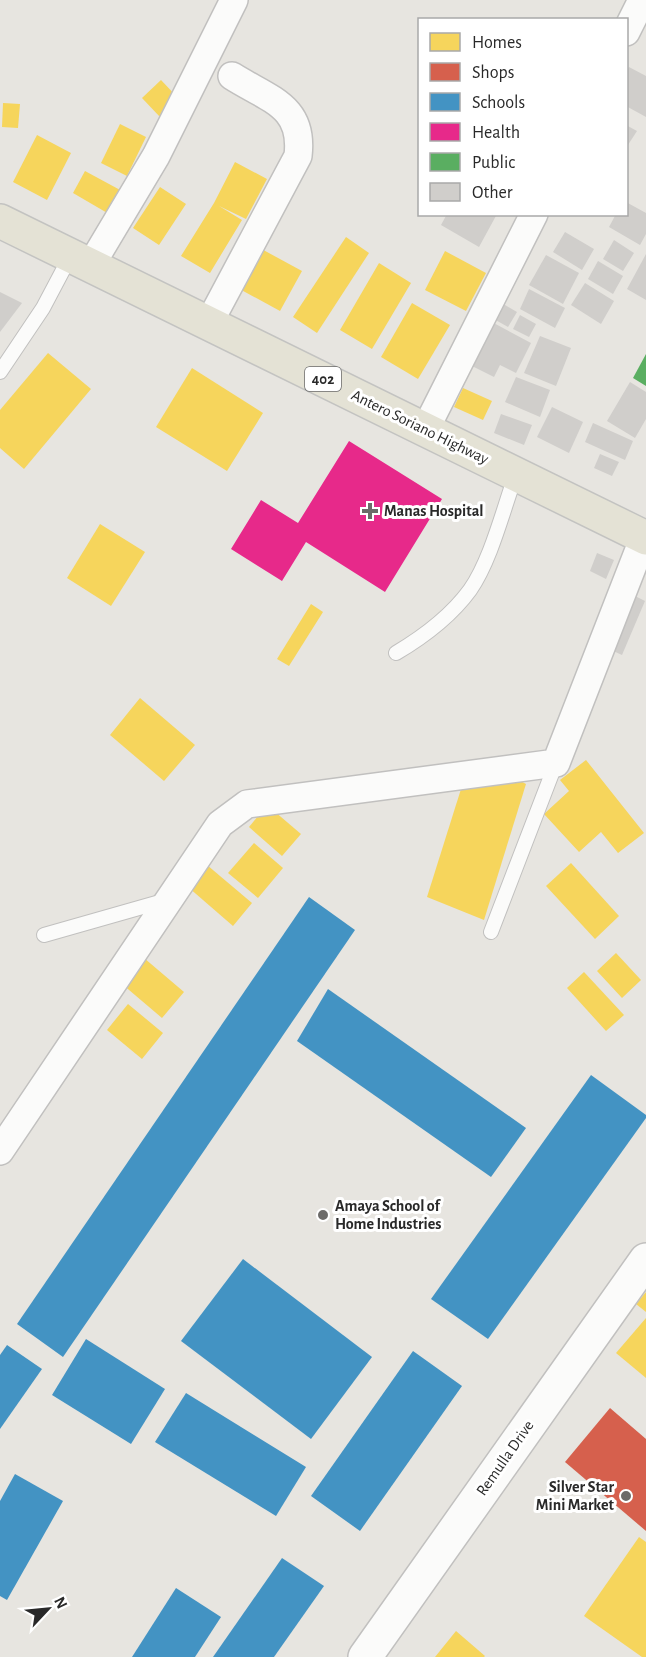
<svg xmlns="http://www.w3.org/2000/svg" width="646" height="1657" font-family="'Alegreya Sans',sans-serif">
  <rect width="100%" height="100%" fill="#e7e5e0"/>
  <g fill="#f6d55c">
    <polygon points="161,80 179,99 160,117 142,98"/>
    <polygon points="3,103 20,104 18,128 2,127"/>
    <polygon points="120,124 146,137 127,176 101,163"/>
    <polygon points="37,135 71,153 47,200 13,182"/>
    <polygon points="235,162 267,179 246,219 219,206 242,220 210,273 181,256 214,203"/>
    <polygon points="85,171 122,191 109,214 73,193"/>
    <polygon points="160,187 186,204 159,245 133,228"/>
    <polygon points="346,237 369,253 317,333 293,317"/>
    <polygon points="256,246 302,271 280,311 234,286"/>
    <polygon points="445,251 486,273 466,311 425,290"/>
    <polygon points="379,263 411,283 372,349 340,330"/>
    <polygon points="412,303 450,325 418,379 381,357"/>
    <polygon points="48,353 91,389 24,469 0,448 0,410"/>
    <polygon points="192,368 263,413 227,471 156,427"/>
    <polygon points="463,388 492,401 483,420 454,407"/>
    <polygon points="100,524 145,552 111,606 67,578"/>
    <polygon points="311,604 323,612 289,666 277,659"/>
    <polygon points="140,698 195,745 164,781 110,735"/>
    <polygon points="586,760 644,833 618,853 601,832 579,852 544,814 569,791 560,780"/>
    <polygon points="513,777 526,784 484,920 427,897 461,789"/>
    <polygon points="267,805 301,834 282,856 249,827"/>
    <polygon points="254,843 283,868 258,898 228,873"/>
    <polygon points="571,863 619,916 595,939 546,886"/>
    <polygon points="207,865 252,903 233,926 188,887"/>
    <polygon points="616,953 641,980 622,998 597,971"/>
    <polygon points="144,958 184,992 162,1018 122,984"/>
    <polygon points="584,972 624,1015 606,1031 567,988"/>
    <polygon points="128,1004 163,1033 142,1059 107,1030"/>
    <polygon points="646,1292 646,1312 636,1304"/>
    <polygon points="646,1318 646,1378 616,1353"/>
    <polygon points="639,1537 646,1542 646,1657 642,1657 584,1616"/>
    <polygon points="456,1631 485,1656 484,1657 435,1657"/>
  </g>
  <polygon fill="#d6604d" points="610,1408 646,1439 646,1531 565,1462"/>
  <g fill="#4393c3">
    <polygon points="309,897 355,930 63,1357 17,1324"/>
    <polygon points="328,989 526,1128 491,1177 297,1041"/>
    <polygon points="591,1075 646,1115 646,1118 488,1339 431,1299"/>
    <polygon points="243,1259 372,1357 311,1439 181,1341"/>
    <polygon points="86,1339 165,1389 131,1444 52,1395"/>
    <polygon points="7,1345 42,1369 0,1429 0,1355"/>
    <polygon points="413,1351 462,1386 360,1531 311,1496"/>
    <polygon points="186,1393 306,1467 276,1516 155,1442"/>
    <polygon points="15,1474 63,1501 7,1600 0,1596 0,1501"/>
    <polygon points="282,1558 324,1586 274,1657 213,1657"/>
    <polygon points="176,1588 221,1617 195,1657 132,1657"/>
  </g>
  <polygon fill="#e7298a" points="349,441 442,499 385,592 306,542 282,581 231,549 261,500 298,523"/>
  <polygon fill="#5aae61" points="646,354 646,386 633,378"/>
  <g fill="#d0cecb">
    <polygon points="629,67 646,76 646,117 626,106 626,72"/>
    <polygon points="626,125 637,131 626,148"/>
    <polygon points="626,202 646,213 646,234 640,245 609,227 616,214 626,214"/>
    <polygon points="447,214 497,214 479,247 441,225"/>
    <polygon points="565,232 594,249 582,270 553,252"/>
    <polygon points="614,240 634,253 623,271 603,259"/>
    <polygon points="646,254 646,300 627,289"/>
    <polygon points="546,255 579,273 563,304 529,285"/>
    <polygon points="598,261 623,276 613,294 588,279"/>
    <polygon points="585,283 614,301 601,324 571,305"/>
    <polygon points="529,289 565,308 555,328 520,309"/>
    <polygon points="0,292 22,303 0,332"/>
    <polygon points="500,302 517,312 508,327 492,318"/>
    <polygon points="520,315 536,324 529,337 513,329"/>
    <polygon points="490,321 531,343 516,373 500,365 494,377 468,364"/>
    <polygon points="540,336 571,348 556,386 524,373"/>
    <polygon points="516,377 550,390 540,417 505,402"/>
    <polygon points="630,382 646,392 646,419 635,438 607,421"/>
    <polygon points="552,407 583,422 569,453 537,437"/>
    <polygon points="501,414 532,425 524,445 494,433"/>
    <polygon points="593,423 633,441 625,460 585,442"/>
    <polygon points="600,454 619,462 612,476 594,468"/>
    <polygon points="597,553 614,560 606,579 590,571"/>
    <polygon points="635,596 645,601 622,655 611,650"/>
  </g>
  <g fill="none" stroke-linecap="round" stroke-linejoin="round">
    <defs>
      <g id="service">
        <polyline points="0,372 43,308 71,255"/>
        <path d="M396 653C423 637 451 616 470 590 491 560 503 510 516 474"/>
        <polyline points="491,932 556,763"/>
        <polyline points="44,935 167,900"/>
      </g>
      <g id="minor">
        <polyline points="626,32 642,0"/>
        <polyline points="91,265 156,156 234,0"/>
        <path d="M209 323 298 156C304 106 270 100 232 76"/>
        <polyline points="425,430 534,214"/>
        <polyline points="0,1151 220,824 247,804 556,763 644,537"/>
      </g>
      <polyline id="secondary" points="365,1657 646,1260"/>
      <polyline id="primary" points="0,221 646,538"/>
    </defs>
    <use href="#service" stroke="#c1c0bf" stroke-width="16"/>
    <use href="#minor" stroke="#c1c0bf" stroke-width="30"/>
    <use href="#secondary" stroke="#c1c0bf" stroke-width="36"/>
    <use href="#primary" stroke="#c3c3c1" stroke-width="36"/>
    <use href="#service" stroke="#fbfbfa" stroke-width="14"/>
    <use href="#minor" stroke="#fbfbfa" stroke-width="27"/>
    <use href="#secondary" stroke="#fbfbfa" stroke-width="33"/>
    <use href="#primary" stroke="#e4e2d5" stroke-width="33"/>
  </g>
  <g fill="#6c6b69" stroke="#fff" stroke-width="2">
    <path d="M367 502h6v6h6v6h-6v6h-6v-6h-6v-6h6z"/>
    <circle cx="323" cy="1215" r="6"/>
    <circle cx="626" cy="1496" r="6"/>
  </g>
  <g text-anchor="middle" dominant-baseline="central" stroke-width="6" stroke-linejoin="round" paint-order="stroke">
    <rect fill="#fff" stroke="#696969" stroke-width="1.5" x="305" y="367" width="36" height="24" rx="4.5"/>
    <g font-size="15" font-weight="bold" fill="#292929">
      <text x="323" y="379">402</text>
    </g>
    <g font-size="16" fill="#292929" stroke="#fff">
      <text transform="translate(420 427) rotate(26)">Antero Soriano Highway</text>
      <text transform="translate(505 1458) rotate(-55)">Remulla Drive</text>
    </g>
    <g font-size="16" font-weight="bold" fill="#292929" stroke="#fff" text-anchor="start">
      <text x="384" y="511">Manas Hospital</text>
      <text x="335" y="1206">Amaya School of<tspan x="335" dy="18">Home Industries</tspan></text>
      <text x="614" y="1487" text-anchor="end">Silver Star<tspan x="614" dy="18">Mini Market</tspan></text>
    </g>
  </g>
  <rect x="418" y="18" width="210" height="198" fill="#ffffff" stroke="#a9a9a9" stroke-width="1.5"/>
  <rect x="430" y="33" width="30" height="18" fill="#f6d55c" stroke="#a9a9a9" stroke-width="1.5"/>
  <text x="472" y="48" font-size="18" fill="#292929">Homes</text>
  <rect x="430" y="63" width="30" height="18" fill="#d6604d" stroke="#a9a9a9" stroke-width="1.5"/>
  <text x="472" y="78" font-size="18" fill="#292929">Shops</text>
  <rect x="430" y="93" width="30" height="18" fill="#4393c3" stroke="#a9a9a9" stroke-width="1.5"/>
  <text x="472" y="108" font-size="18" fill="#292929">Schools</text>
  <rect x="430" y="123" width="30" height="18" fill="#e7298a" stroke="#a9a9a9" stroke-width="1.5"/>
  <text x="472" y="138" font-size="18" fill="#292929">Health</text>
  <rect x="430" y="153" width="30" height="18" fill="#5aae61" stroke="#a9a9a9" stroke-width="1.5"/>
  <text x="472" y="168" font-size="18" fill="#292929">Public</text>
  <rect x="430" y="183" width="30" height="18" fill="#d0cecb" stroke="#a9a9a9" stroke-width="1.5"/>
  <text x="472" y="198" font-size="18" fill="#292929">Other</text>
  <g transform="translate(48 1609) rotate(64)" stroke="#ffffff" stroke-width="4.5" paint-order="stroke">
  <path d="M0-4.5L10 22L0 15L-10 22Z" fill="#292929"/>
  <text y="-9" font-size="16" font-weight="bold" text-anchor="middle" fill="#292929">N</text>
  </g>
</svg>
